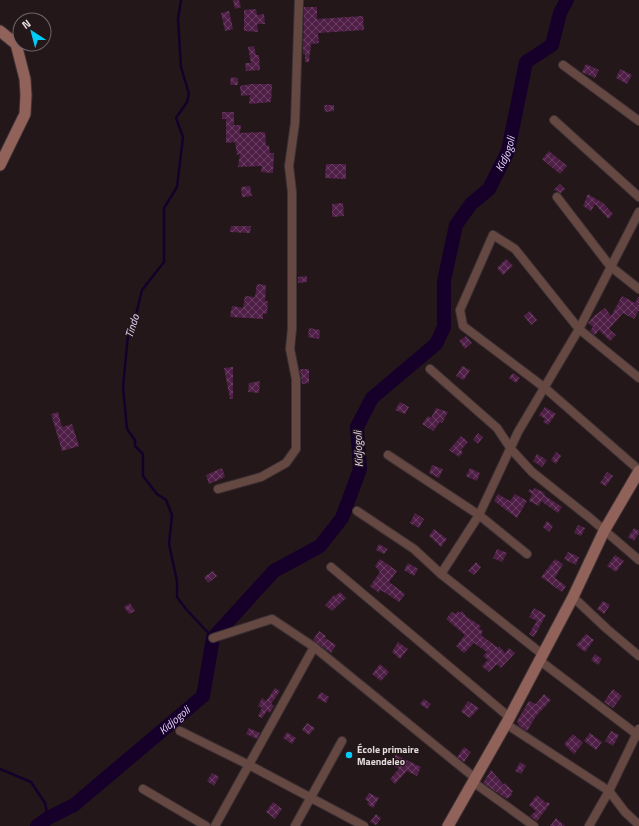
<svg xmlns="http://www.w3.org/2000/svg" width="639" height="826" font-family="'Titillium Web',sans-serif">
  <defs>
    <pattern id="building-cross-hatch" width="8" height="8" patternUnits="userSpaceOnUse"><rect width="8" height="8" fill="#501f48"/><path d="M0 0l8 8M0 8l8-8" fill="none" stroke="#693f62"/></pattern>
  </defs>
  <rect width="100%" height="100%" fill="#23171a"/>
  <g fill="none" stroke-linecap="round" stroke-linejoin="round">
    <g stroke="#16002a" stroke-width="2.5">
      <polyline points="181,0 178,19 181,67 189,94 187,102 176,118 183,137 177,187 164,208 164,262 142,290 133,327 128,335 123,387 127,429 135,440 135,446 143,454 143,476 157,494 166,500 172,515 169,544 177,581 177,597 186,609 213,638"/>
      <polyline points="0,769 31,782 45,803 48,818"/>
    </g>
    <path stroke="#16002a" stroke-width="14" id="s1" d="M37 826 48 818 74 805 203 696 213 638 274 571 320 546 342 518 360 469 357 427 372 398 436 344 444 327V281L456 225 471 204 489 189 508 151 526 62 552 45 560 13 567 0"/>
  </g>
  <g fill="url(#building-cross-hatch)">
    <polygon points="233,0 239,0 241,7 235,9"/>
    <polygon points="304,7 317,7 317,19 363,16 364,30 318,33 319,43 311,44 309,62 305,62 305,54 303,54"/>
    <polygon points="256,9 257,15 264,14 265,24 257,24 258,32 244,31 244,10"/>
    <polygon points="229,11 233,29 225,31 221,13"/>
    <polygon points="254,46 256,55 259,55 260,70 246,71 245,63 251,63 248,47"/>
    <polygon points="586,64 599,70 595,78 582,72"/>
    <polygon points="620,69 632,75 627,84 616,78"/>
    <polygon points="231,77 238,78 238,85 230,85"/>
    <polygon points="251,84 272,84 271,102 249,104 250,95 241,96 240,86"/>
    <polygon points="324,105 334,105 334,111 325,112"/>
    <polygon points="222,112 234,112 234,125 241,125 240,133 265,132 266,146 269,145 270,153 274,153 273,173 261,172 262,166 238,167 240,154 237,155 235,142 226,143 226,119 222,119"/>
    <polygon points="549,151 567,166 560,174 542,159"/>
    <polygon points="326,164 346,164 346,179 325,178"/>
    <polygon points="560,184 565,189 561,193 554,190"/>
    <polygon points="250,186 252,196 242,197 241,187"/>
    <polygon points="588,194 603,203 613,214 608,219 595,204 591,211 583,206"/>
    <polygon points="343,203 344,216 332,217 332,204"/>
    <polygon points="231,226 251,226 250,233 230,232"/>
    <polygon points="506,259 513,266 503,275 497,268"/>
    <polygon points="307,276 307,282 298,283 298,277"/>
    <polygon points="257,284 266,285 265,301 268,301 267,314 263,313 263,319 230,317 232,306 243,308 245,296 255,297"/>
    <polygon points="622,296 635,303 639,296 639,310 634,319 623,313 609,329 616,335 610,341 599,330 595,335 590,331 593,327 588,323 594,316 605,308 611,316"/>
    <polygon points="530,311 537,320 531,325 524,316"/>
    <polygon points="309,328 320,330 319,339 308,337"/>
    <polygon points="466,336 472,343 465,349 459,341"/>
    <polygon points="462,366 470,370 464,380 456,376"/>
    <polygon points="233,367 233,399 230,399 224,368"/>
    <polygon points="300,369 309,369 309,383 302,384"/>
    <polygon points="513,373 520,378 516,383 509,378"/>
    <polygon points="260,381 259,393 248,392 249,383"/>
    <polygon points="400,402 409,407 405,414 395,410"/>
    <polygon points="545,407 556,414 548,425 543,422 545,419 539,415"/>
    <polygon points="436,408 448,412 442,423 440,422 433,431 422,424 428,416 431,418"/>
    <polygon points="58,412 62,427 72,424 79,446 62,451 51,414"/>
    <polygon points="478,433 483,437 478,444 473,440"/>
    <polygon points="461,436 468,442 461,450 463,452 459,457 449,450"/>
    <polygon points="556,452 561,456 556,464 551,460"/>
    <polygon points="537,454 547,460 542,467 533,461"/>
    <polygon points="432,465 443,469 439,478 429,473"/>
    <polygon points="222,468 225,477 209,484 206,475"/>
    <polygon points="470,468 480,473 477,481 466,476"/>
    <polygon points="607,472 613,476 606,486 600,483"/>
    <polygon points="534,488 545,493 544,495 562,507 558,513 541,501 539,506 529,501 532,494 528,491 530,489 533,491"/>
    <polygon points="498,494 510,501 515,494 527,501 517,518 494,501"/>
    <polygon points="415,513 424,519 419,528 410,523"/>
    <polygon points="547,521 553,526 549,532 543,527"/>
    <polygon points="578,525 585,528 581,536 574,533"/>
    <polygon points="634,528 639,531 639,533 634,541 628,537"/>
    <polygon points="434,529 447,539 441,547 429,536"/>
    <polygon points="379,544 388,549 384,554 376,550"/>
    <polygon points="497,549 507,553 502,562 493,558"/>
    <polygon points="568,552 579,557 576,565 564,559"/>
    <polygon points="615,555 624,561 616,572 607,566"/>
    <polygon points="380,559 397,571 389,582 405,594 399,602 384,592 380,590 379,593 370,586 380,572 375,566"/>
    <polygon points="555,559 563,564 555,578 566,586 562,592 541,577"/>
    <polygon points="476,562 481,567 474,575 468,571"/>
    <polygon points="408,563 418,569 414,576 404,570"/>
    <polygon points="213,571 217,576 208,583 204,577"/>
    <polygon points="340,592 346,598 332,611 325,605 334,595 335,596"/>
    <polygon points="603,601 610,605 604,614 597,609"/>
    <polygon points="130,603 135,611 129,614 124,607"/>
    <polygon points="534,608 546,615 534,637 529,634 537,621 529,617"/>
    <polygon points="458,611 460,613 462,611 467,617 481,626 479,629 483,631 481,635 498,648 499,646 505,653 509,648 515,653 501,668 497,664 489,672 482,666 488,660 483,656 487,652 474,643 464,653 456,646 465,635 446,619 452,612 455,614"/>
    <polygon points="319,631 326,636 325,638 336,645 331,653 313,640"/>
    <polygon points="586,634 594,640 585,652 576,645"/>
    <polygon points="398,642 408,649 400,659 392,652"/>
    <polygon points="595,654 602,659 598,665 591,660"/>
    <polygon points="380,664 389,672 381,681 372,674"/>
    <polygon points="275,688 280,691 271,704 274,706 270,713 267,711 262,718 258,716 262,708 258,706 262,698 266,701"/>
    <polygon points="613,689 622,696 613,708 604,702"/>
    <polygon points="321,692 329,697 326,703 317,698"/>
    <polygon points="544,694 551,700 536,716 527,731 519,726 517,721 529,701 536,704"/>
    <polygon points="424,699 431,704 427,709 420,704"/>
    <polygon points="468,701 479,708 470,718 461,712"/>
    <polygon points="307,723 315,728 309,735 302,730"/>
    <polygon points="249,728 260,733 257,739 246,734"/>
    <polygon points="611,731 619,735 613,746 605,741"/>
    <polygon points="287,732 296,738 292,744 283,738"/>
    <polygon points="590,733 602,742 596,750 584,741"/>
    <polygon points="573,734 583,743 574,754 564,744"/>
    <polygon points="464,747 471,752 464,762 457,757"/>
    <polygon points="396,755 421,767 417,776 407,771 395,784 390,779 399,769 390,764"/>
    <polygon points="520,762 526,766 521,774 515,771"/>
    <polygon points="491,770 504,785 505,783 513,791 511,793 512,795 507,799 483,783"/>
    <polygon points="212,773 219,777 214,786 207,781"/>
    <polygon points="369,793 379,798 373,808 367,804 369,802 365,799"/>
    <polygon points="537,795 546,803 548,802 550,804 537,821 530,816 536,811 529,805"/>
    <polygon points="273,802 282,809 275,819 266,812"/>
    <polygon points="376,814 381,818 376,825 370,822"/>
    <polygon points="556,818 565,826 550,826"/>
  </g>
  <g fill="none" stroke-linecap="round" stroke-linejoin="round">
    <defs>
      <g id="street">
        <polyline points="563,65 639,121"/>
        <polyline points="554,120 639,197"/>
        <polyline points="557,197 610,266 639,289"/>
        <polyline points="430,369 497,428 511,449 532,472 590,518 639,560"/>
        <polyline points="639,378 579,329 515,249 493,235 460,310 463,326 545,388 639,470"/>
        <polyline points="388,455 479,515 527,554"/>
        <polyline points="218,489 261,477 286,463 296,449 296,379 290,349 292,329 292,192 289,166 295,123 299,0"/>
        <polyline points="357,511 414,549 441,574 542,654"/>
        <polyline points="331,567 509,717"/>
        <polyline points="441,574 479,515 518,432 579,329 639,212"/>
        <polyline points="573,597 607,629 639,656"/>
        <polyline points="213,638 272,619 314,647 475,778"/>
        <polyline points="539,660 639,736"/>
        <polyline points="506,724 609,791 625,812 639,825"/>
        <polyline points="180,731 249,765 364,826"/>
        <polyline points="473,782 534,826"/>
        <polyline points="143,789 206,826"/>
        <polyline points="215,826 314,647"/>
        <polyline points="295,826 342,741"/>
        <polyline points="589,826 609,791 639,729"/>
      </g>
      <g id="secondary">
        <polyline points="0,31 16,44 25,79 26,95 25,114 0,165"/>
        <polyline points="448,826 506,724 573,597 604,531 639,471"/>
      </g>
    </defs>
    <use href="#street" stroke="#3e3235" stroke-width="10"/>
    <use href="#secondary" stroke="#3e3235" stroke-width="13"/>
    <use href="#street" stroke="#664843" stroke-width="8"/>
    <use href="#secondary" stroke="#91625a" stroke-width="11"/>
  </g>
  <circle fill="#00cbf8" stroke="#23171a" stroke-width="1.5" cx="349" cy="755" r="4"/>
  <g text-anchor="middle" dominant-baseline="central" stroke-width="3" stroke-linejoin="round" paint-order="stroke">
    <g font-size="10" font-weight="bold" fill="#e3dadc" stroke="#23171a" text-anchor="start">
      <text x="357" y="749">École primaire<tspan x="357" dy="12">Maendeleo</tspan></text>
    </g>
    <g font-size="11" font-style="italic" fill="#e9d9fc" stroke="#23171a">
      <text stroke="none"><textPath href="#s1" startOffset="870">Kidjogoli</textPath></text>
      <text transform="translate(132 326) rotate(-73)">Tindo</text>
      <text transform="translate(358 449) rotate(-92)">Kidjogoli</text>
      <text stroke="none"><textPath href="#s1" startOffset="174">Kidjogoli</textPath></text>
    </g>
  </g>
  <g transform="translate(32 32) rotate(324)"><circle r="19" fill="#23171a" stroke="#706568"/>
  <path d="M0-3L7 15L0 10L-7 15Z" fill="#00cbf8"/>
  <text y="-6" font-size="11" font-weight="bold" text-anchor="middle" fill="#e3dadc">N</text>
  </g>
</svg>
